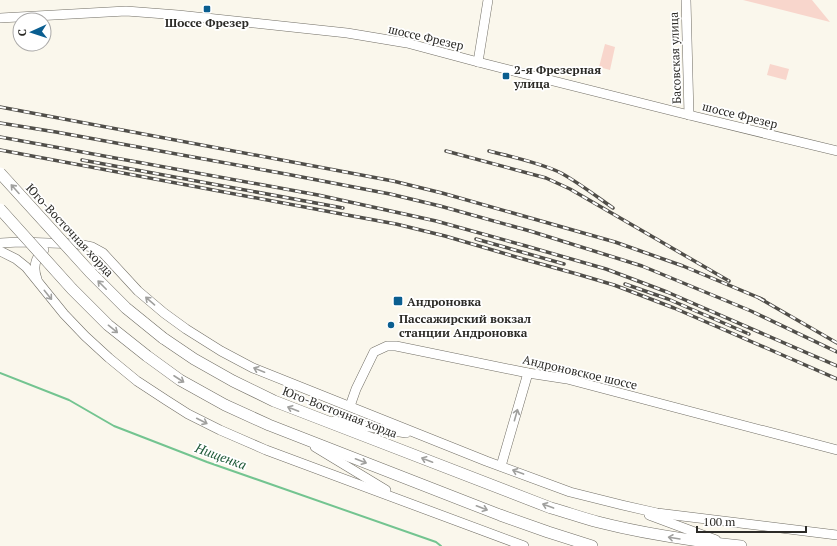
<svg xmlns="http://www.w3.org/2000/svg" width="837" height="546" font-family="'PT Serif',serif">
  <rect width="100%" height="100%" fill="#faf7ec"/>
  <g fill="#f8d6cc">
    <polygon points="743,0 812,0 830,22"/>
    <polygon points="605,44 615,47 610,70 599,67"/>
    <polygon points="770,64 789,69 786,80 767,75"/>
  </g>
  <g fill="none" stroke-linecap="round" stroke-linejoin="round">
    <polyline stroke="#73c490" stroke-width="2" points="0,373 69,400 114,426 207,462 436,542 441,546"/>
    <defs>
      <g id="minor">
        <polyline points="686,0 689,115"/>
        <polyline points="0,18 126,11 178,15 347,33 407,43 478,62 689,115 837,151"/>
        <polyline points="478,62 488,0"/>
        <polyline points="0,243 20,242 78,244 92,247 103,253 138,291 164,313 186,329 221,351 253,368 486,461 570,492 622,505 657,513 837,535"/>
        <polyline points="0,251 16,259 26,267 64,314 85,336 109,358 137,381 166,400 188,414 220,430 266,450 524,546"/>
        <path d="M37 279C33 268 35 257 44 250"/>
        <polyline points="350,406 356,389 374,352 387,346 396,346 528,373 567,379 837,450"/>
        <polyline points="334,421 406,433"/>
        <polyline points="315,447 386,490"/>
        <polyline points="501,466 528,373"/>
        <polyline points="649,515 716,540"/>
      </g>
      <g id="major">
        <path d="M163 338 194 359 233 381 274 401 551 508C566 512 582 518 598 522 645 534 693 541 741 546"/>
        <polyline points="147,356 180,380 225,405 269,425 500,515 548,532 592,546"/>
      </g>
    </defs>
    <use href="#minor" stroke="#716e65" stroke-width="10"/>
    <use href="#major" stroke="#716e65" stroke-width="12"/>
    <use href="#minor" stroke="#fff" stroke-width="9"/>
    <use href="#major" stroke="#fff" stroke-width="11"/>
    <defs>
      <g id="rail">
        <polyline points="0,107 393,181 442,193 615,242 683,266 764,300"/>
        <polyline points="0,123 56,132 286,174 390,194 440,206 530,231 642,266 751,311 837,352"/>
        <polyline points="0,137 318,195 436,221 526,246 606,269 667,292 837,366"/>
        <polyline points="0,150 347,215 396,224 445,236 523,259 577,274 614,285 674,308 780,354 837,379"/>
        <polyline points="446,151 546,178 570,189 729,281"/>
        <path d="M489 151C512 157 541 163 561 173 579 183 596 196 613 208"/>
        <polyline points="82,160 343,208"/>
        <polyline points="476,239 564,264"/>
        <polyline points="625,284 668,299 749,334"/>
        <polyline points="759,298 837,343"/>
      </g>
    </defs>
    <use href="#rail" stroke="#504e49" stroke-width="3.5"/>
    <use href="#rail" stroke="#fff" stroke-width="2" stroke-dasharray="6" stroke-linecap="butt"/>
    <defs>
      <g id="major-bridge">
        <polyline points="0,173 90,272 126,308 163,338"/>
        <polyline points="0,209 72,289 108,325 147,356"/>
      </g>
    </defs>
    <use href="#major-bridge" stroke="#716e65" stroke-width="12" stroke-linecap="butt"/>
    <use href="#major-bridge" stroke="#fff" stroke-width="11"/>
  </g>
  <defs><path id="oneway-shaft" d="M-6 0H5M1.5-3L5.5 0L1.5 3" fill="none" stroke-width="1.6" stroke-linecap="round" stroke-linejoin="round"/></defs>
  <g stroke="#a0a09e">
    <use href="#oneway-shaft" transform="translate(15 189) rotate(-132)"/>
    <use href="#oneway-shaft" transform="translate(102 285) rotate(-135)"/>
    <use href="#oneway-shaft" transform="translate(48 295) rotate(51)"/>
    <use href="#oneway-shaft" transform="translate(150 301) rotate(-139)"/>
    <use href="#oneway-shaft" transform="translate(113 329) rotate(39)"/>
    <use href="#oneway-shaft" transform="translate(259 370) rotate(-158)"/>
    <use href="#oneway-shaft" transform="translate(179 379) rotate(33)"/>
    <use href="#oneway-shaft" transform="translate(293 409) rotate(-159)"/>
    <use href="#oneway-shaft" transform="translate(516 415) rotate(-74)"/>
    <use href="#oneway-shaft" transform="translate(202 421) rotate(27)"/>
    <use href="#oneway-shaft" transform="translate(427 460) rotate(-159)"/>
    <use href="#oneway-shaft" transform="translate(361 461) rotate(21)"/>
    <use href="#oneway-shaft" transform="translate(518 472) rotate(-160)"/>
    <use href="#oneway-shaft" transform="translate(548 506) rotate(-160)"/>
    <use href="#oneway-shaft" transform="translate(482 508) rotate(21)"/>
    <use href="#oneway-shaft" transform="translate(674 538) rotate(-171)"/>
  </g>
  <g fill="#0a5e90" stroke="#fff" stroke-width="1.5">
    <rect x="203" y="5" width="8" height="8" rx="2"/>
    <rect x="502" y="72" width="8" height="8" rx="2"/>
    <rect x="393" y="296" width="10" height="10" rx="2"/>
    <circle cx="391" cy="325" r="4"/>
  </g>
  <g text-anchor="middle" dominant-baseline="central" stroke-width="3.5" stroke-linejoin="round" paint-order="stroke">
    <g font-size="12" font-weight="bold" fill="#2c2b27" stroke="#fff" text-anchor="start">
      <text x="207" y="22" text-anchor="middle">Шоссе Фрезер</text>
      <text x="514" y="69">2-я Фрезерная<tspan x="514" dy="14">улица</tspan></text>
      <text x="407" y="301">Андроновка</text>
      <text x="399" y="318">Пассажирский вокзал<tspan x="399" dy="14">станции Андроновка</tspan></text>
    </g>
    <g font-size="12" fill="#2c2b27" stroke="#fff">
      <text transform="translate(426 37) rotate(13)">шоссе Фрезер</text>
      <text transform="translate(675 58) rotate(-92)">Басовская улица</text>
      <text transform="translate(740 115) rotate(14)">шоссе Фрезер</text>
      <text transform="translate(70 230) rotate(47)">Юго-Восточная хорда</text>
      <text transform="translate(580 372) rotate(13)">Андроновское шоссе</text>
      <text transform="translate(340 412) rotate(21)">Юго-Восточная хорда</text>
    </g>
    <g font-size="13" font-style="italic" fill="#1c5836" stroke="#fff">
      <text transform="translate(221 456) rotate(20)">Нищенка</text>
    </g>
  </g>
  <g transform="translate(32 32) rotate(267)"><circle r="19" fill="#ffffff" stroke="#abaaa9"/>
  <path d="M0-3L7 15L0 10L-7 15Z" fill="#0a5e90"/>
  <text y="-6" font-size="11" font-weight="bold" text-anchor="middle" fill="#2c2b27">С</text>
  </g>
  <path d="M697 526v6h109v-6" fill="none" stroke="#2c2b27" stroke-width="2"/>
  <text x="703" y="526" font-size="12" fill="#2c2b27" stroke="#ffffff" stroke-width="3" paint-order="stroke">100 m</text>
</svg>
